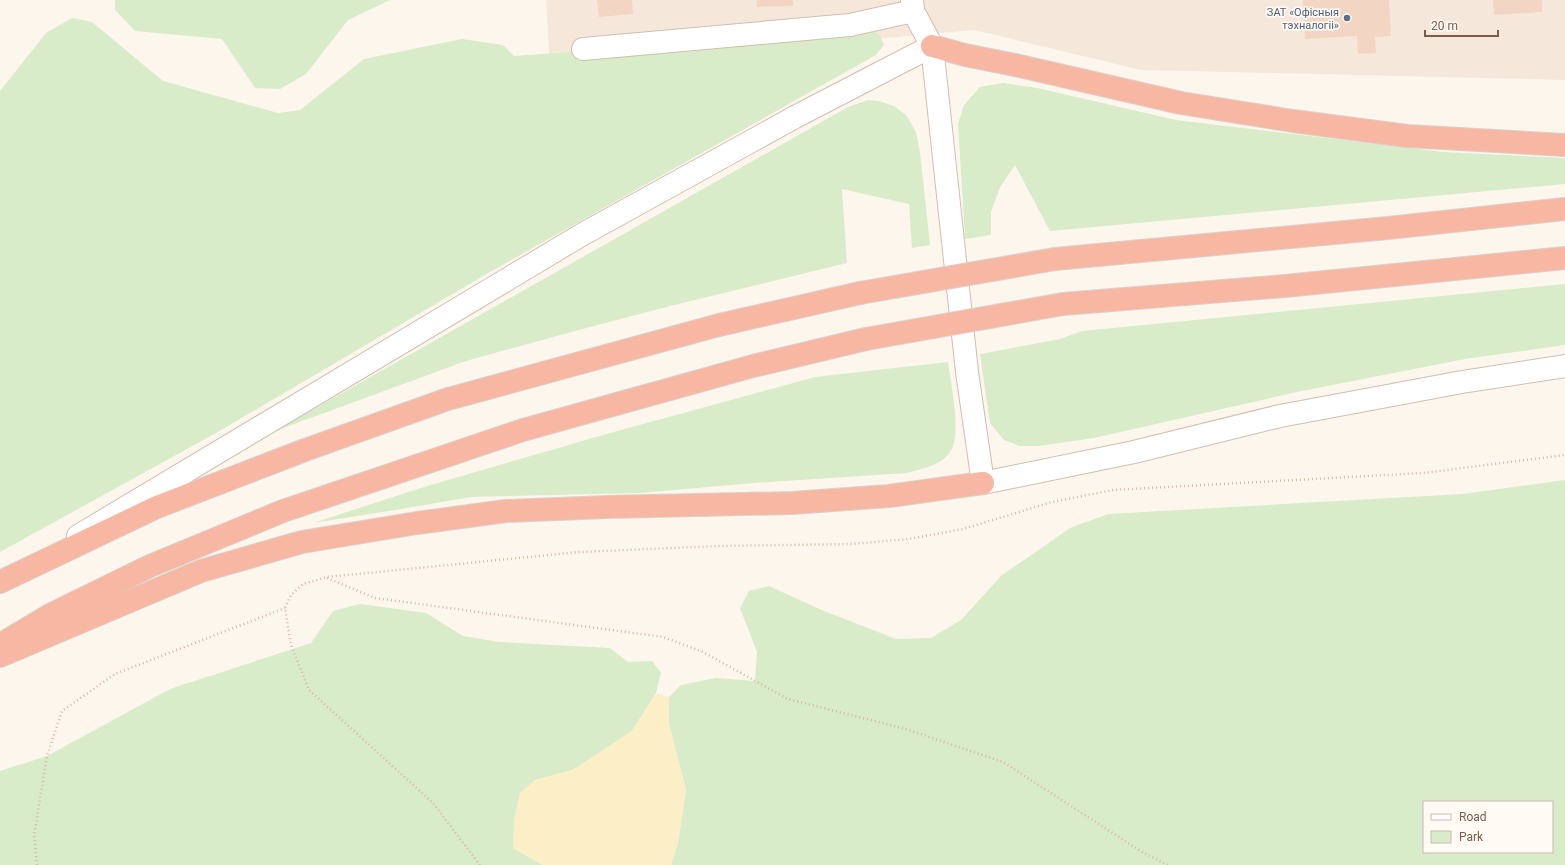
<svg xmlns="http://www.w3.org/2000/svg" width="1565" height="865" font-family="Roboto,sans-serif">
  <rect width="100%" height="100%" fill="#fdf6ec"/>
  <polygon fill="#f5e8da" points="546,0 1565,0 1565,80 1141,70 974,30 550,68"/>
  <g fill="#d8ecc9" fill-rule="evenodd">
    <polygon points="115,0 390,0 348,20 306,74 280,89 255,88 222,39 135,31 115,10"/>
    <polygon points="72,18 92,22 163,81 278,113 300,110 364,59 462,39 503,45 514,56 871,31 879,34 884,45 876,55 490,272 216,433 0,552 0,91 46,33"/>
    <polygon points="1003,83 1037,88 1176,120 1443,152 1565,158 1565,184 1050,231 1015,165 1000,187 991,212 991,235 965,239 958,124 964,105 980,87"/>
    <polygon points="868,100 879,101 894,106 906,115 916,132 920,153 930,245 912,248 909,204 842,189 847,263 670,306 560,335 466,361 275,431 848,107"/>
    <polygon points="1565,284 1565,345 1465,359 1297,392 1094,438 1039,446 1019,446 1004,440 990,423 980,354 1060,339 1082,331"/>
    <path d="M948 362C951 385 960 425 953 446 951 452 945 459 939 462 929 468 917 470 907 473L754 483 640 493 471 497 395 510 313 523 424 487 610 433 815 377Z"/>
    <path d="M1565 480V865H671L678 842 686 790 669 724V697L681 685 716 678 755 681 757 652 740 608 749 591 769 586 824 611 896 639 931 638 961 620 1001 576 1070 528 1108 514 1463 494ZM1424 802H1552V852H1424Z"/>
    <polygon points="360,604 426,613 463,636 500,642 610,648 628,662 652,661 661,673 656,693 632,731 573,770 535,780 513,848 543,865 0,865 0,771 47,756 170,689 311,643 333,611"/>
  </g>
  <polygon fill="#fcefc7" points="656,693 669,697 669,724 686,790 678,842 671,865 543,865 513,848 514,820 520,793 535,780 573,770 632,731"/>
  <g fill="#f3d5c3">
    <polygon points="597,0 632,0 633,14 599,17"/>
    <polygon points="757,0 793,0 793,6 757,7"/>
    <polygon points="1303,0 1389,0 1391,36 1375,37 1376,53 1358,54 1357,36 1305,39"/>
    <polygon points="1493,0 1542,0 1542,12 1494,15"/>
  </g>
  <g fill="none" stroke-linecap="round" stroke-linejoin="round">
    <defs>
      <g id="minor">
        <polyline points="912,0 913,11 932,46 967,372 983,483 1134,452 1280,416 1462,382 1565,366"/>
        <polyline points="583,49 850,25 913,11"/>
        <polyline points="78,536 583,234 795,117 932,46"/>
      </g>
      <g id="highway">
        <polyline points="932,46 965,55 1015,65 1181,103 1293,121 1407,136 1565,145"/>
        <polyline points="1055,259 1388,228 1565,209"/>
        <polyline points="1063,304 1285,286 1565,258"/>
        <polyline points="0,582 157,507 305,450 448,399 719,325 860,293"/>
        <polyline points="8,640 50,615 150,566 283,511 523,430 753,366 866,339"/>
        <polyline points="0,656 201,571 302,542 417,523 506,511 607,507 792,503 889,496 983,483"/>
      </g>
    </defs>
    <use href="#minor" stroke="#d1beb0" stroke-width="24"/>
    <use href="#highway" stroke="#dad1cd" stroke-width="24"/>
    <g stroke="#d9b8a5" stroke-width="2.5" stroke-dasharray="1 3" stroke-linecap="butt">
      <polyline points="327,578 375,598 663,637 701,651 788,699 906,729 1003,762 1142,852 1168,865"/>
      <polyline points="37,865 34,836 47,756 62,711 115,674 285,608"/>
      <polyline points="480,865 433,803 309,690 291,645 285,608 291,595 303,584 327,577 579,552 719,546 852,544 909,539 963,529 1052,502 1113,490 1423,473 1565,455"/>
    </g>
    <use href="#minor" stroke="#fff" stroke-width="22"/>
    <use href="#highway" stroke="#f7b7a3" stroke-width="22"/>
    <defs>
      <g id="highway-bridge">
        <polyline points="860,293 1055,259"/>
        <polyline points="866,339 1063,304"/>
      </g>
    </defs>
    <use href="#highway-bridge" stroke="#dad1cd" stroke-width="24" stroke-linecap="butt"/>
    <use href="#highway-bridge" stroke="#f7b7a3" stroke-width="22"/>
  </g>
  <circle fill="#5c6f8a" stroke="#fffaf3" stroke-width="1.5" cx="1347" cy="18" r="4"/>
  <g text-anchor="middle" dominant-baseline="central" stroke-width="3.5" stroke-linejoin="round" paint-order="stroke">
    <g font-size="11" fill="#4e5e75" stroke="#fffaf3" text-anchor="end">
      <text x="1339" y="12">ЗАТ «Офісныя<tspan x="1339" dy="13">тэхналогіі»</tspan></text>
    </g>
  </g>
  <rect x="1423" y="801" width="130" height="52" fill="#fffaf3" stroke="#cabbb1"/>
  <rect x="1431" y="814" width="20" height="6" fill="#ffffff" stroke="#cabbb1"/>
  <text x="1459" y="821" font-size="12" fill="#7a5c4d">Road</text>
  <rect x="1431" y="831" width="20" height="12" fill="#d8ecc9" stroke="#cabbb1"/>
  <text x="1459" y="841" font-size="12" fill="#7a5c4d">Park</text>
  <path d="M1425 30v6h73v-6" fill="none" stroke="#7a5c4d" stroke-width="2"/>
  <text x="1431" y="30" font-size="12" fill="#7a5c4d" stroke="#fffaf3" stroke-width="3" paint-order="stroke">20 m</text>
</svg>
